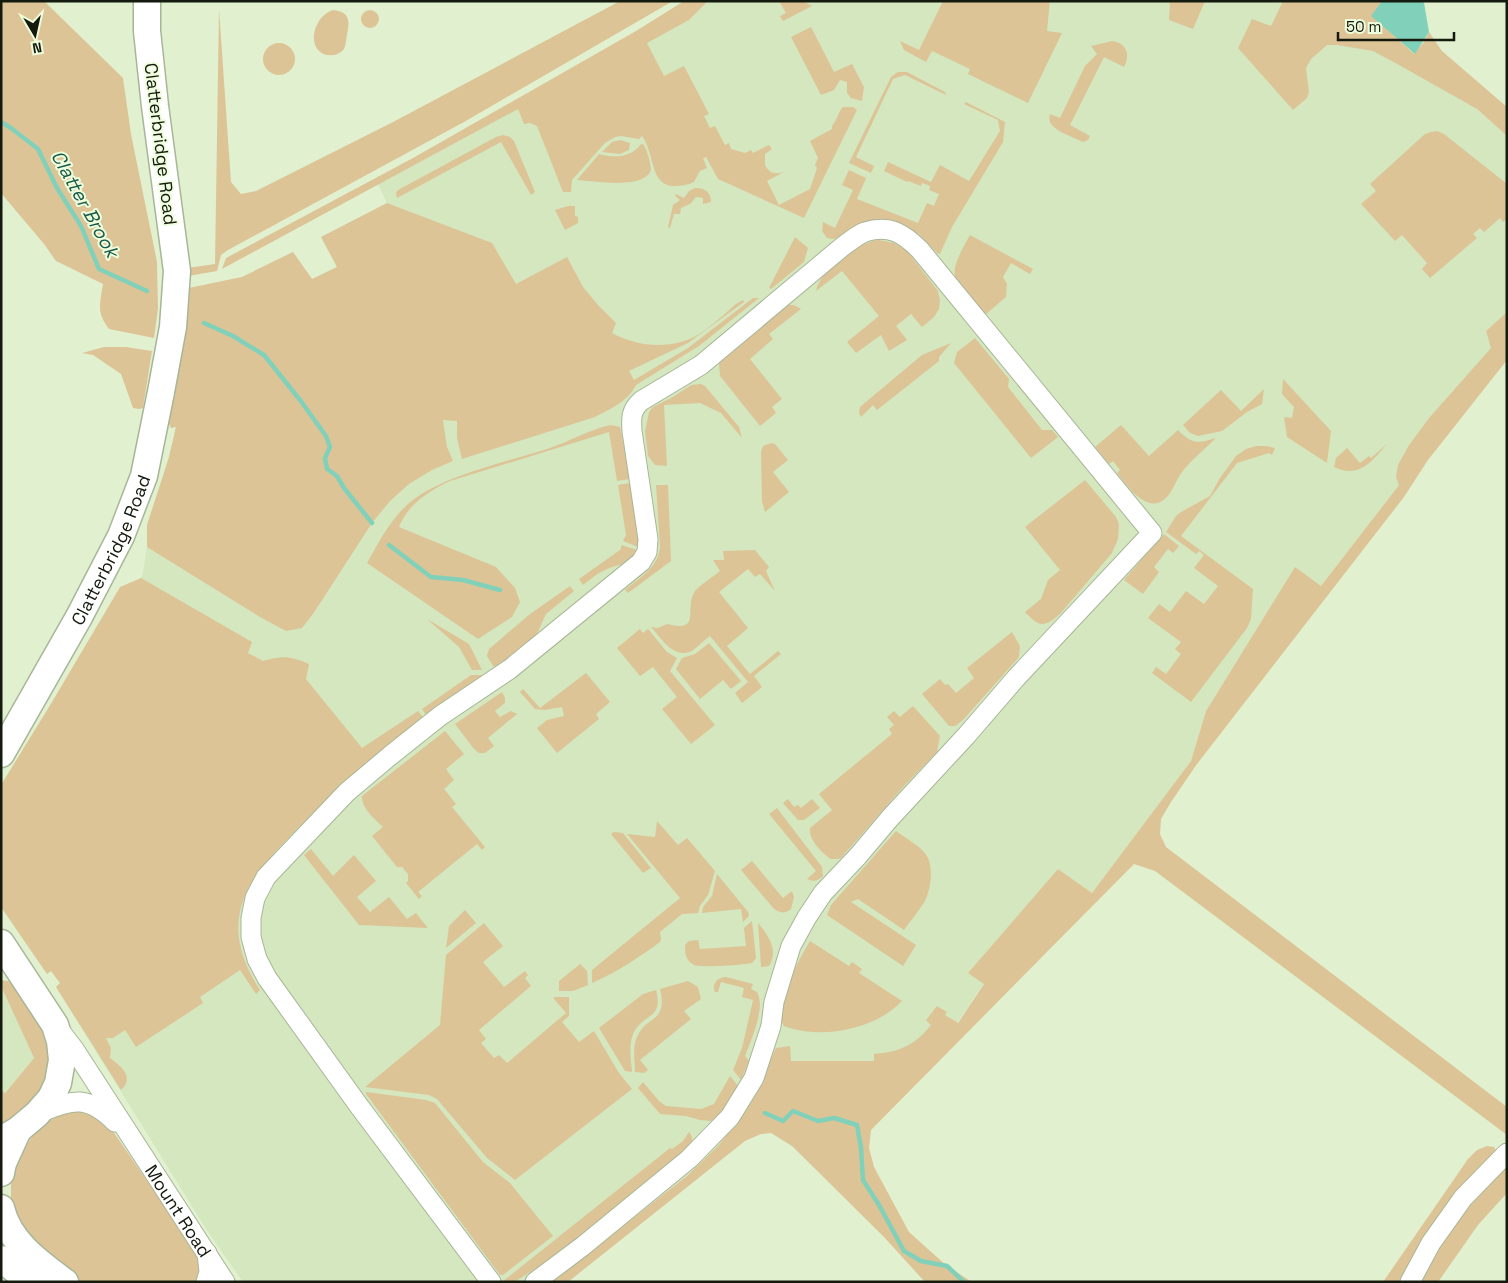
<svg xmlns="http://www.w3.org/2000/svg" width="1508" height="1283" font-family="'Space Grotesk',sans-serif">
  <rect width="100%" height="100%" fill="#e1f1d0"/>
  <g fill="#d4e7bf">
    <polygon points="708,1 1355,1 1507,136 1507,312 1486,331 1492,348 1429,418 1409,445 1399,485 1321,586 1295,568 1206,711 1191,761 1092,893 1058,869 968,973 984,983 957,1023 714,1154 552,1282 243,1282 208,1232 56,987 60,983 51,971 47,974 10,920 33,915 141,589 141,578 143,572 147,547 147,525 169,457 187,380 189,288 242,277 293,252 312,279 337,267 321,237 387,203 378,184 492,122 689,20"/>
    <polygon points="1,986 34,1058 4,1093 1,1090"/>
  </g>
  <g fill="#ddc496">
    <path d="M1 1H44L123 78 131 134 157 262 158 308 154 338 109 329C96 312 100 304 103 284L56 261 44 244 1 193Z"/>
    <polygon points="620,1 673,1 464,122 228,250 221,255 217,271 188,276 187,268 215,264 219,9 231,182 241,194 256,191 395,121"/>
    <path d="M684 1H708L689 20 647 43 664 76 684 66 709 114 704 116 710 128 715 126 725 145 729 143 731 149 745 153 751 150 753 153 769 145 772 149 765 154V165C769 173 775 175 784 172L767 181 779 205 810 189 817 168 815 165 818 158 810 141 832 129V126C837 120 838 112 843 107H853L857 110 804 218 718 179 706 157 703 158 707 168 700 171 694 182C687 185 681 186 674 186 650 186 655 154 642 136L639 139 621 136 615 137 605 143 572 180 571 192H563L537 126 530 123 524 124 518 109 222 269 226 258 413 158 636 31Z"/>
    <polygon points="779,1 803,1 812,6 783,21 780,16 786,13"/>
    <polygon points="943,1 1050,1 1047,31 1062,33 1028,103 968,74 970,69 932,51 926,62 904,50 900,41 919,50"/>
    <polygon points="1170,1 1205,1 1193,29 1169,20"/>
    <polygon points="1283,1 1382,1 1372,16 1414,54 1423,43 1429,32 1442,51 1507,107 1507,136 1477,109 1399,65 1373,51 1337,45 1327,45 1311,59 1306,68 1309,92 1307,98 1293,110 1238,48 1252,19 1271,26"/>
    <circle cx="370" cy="19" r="9"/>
    <path d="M333 10C350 12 350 21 347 35 346 39 346 45 344 49 338 57 325 57 319 51 307 38 318 14 333 10Z"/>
    <polygon points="811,27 834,72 852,64 864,87 862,101 851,98 847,93 847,82 840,80 834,90 821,95 791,37"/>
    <path d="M1112 41C1126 43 1131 54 1124 67L1104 57 1070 125 1090 136 1088 140 1083 142C1072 136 1044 129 1050 114L1060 118 1085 66 1097 54 1091 46Z"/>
    <circle cx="279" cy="59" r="16"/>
    <polygon points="898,72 907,72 945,92 946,95 905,75 893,79 856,157 874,166 871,173 849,163 891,77"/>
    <polygon points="966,102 1005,122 1003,142 952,227 940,254 937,253 919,234 903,227 832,239 827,238 822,231 823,222 835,228 853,190 842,185 849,170 866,178 857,199 918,223 927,203 934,206 939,194 929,190 930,186 922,183 921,186 908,181 907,182 884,171 888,162 931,182 940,165 969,181 1000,131 998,120 964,104"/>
    <polygon points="1437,131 1444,134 1507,184 1507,219 1503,222 1500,218 1484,232 1480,228 1473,234 1477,238 1430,278 1422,269 1427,263 1402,235 1395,241 1361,204 1376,191 1370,184 1425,134 1431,132"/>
    <polygon points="503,135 510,137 514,141 535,192 531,195 501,142 397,198 396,193 398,190 496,137"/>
    <polygon points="620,140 630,143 629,150 620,154 602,152 612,142"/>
    <path d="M641 144 644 145C648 153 650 161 651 170 644 190 594 181 577 180L599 154C614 158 631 158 641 144Z"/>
    <path d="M695 188C705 188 711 192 711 202L703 204V198L696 197 690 204 681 208 680 214H674L670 228 668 227 673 205 680 200 675 196 676 194 684 198 689 191Z"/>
    <path d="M387 203 492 243 516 284 567 257 583 287 598 305 616 323 612 333C636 346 668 350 694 337 709 329 723 315 736 304L743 300 744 302 688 343 629 371 634 380 688 348 753 298H759L699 346 636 385C627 402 612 408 595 417L462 459 457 438V421L443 420 447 447 453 461 432 470 409 484 390 501 372 523 313 614 302 628 286 631 260 617 147 547V525L169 457 176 427 171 428 166 417 187 325 189 288 242 277 293 252 312 279 337 267 321 237Z"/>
    <polygon points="568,206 575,206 575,216 578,217 578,223 565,230 555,210"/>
    <path d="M970 235 1033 269 1030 274 1011 263 1003 277 1007 284 1006 297 985 315C952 281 944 280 970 235Z"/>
    <polygon points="795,237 808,248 804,262 771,289 769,288"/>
    <path d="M879 240 894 243 907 251 938 291 940 301 939 309 934 317 922 327 911 314 896 326 907 340 889 351 881 335 856 353 847 342 879 316 842 271 816 291C821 268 856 242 879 240Z"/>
    <polygon points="786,305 794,305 801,309 769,334 773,339 750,359 782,399 772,407 776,413 760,426 720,376 719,364 723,357"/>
    <path d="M1507 312V360L1428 460 1404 497 1197 764 1171 802 1161 819 1160 834 1166 847 1507 1107V1135L1155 871 1134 864 871 1130 869 1148 874 1167 909 1232 947 1266 972 1282H925L884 1237 792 1146 771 1133 761 1134 745 1141 568 1282H552L688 1175 719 1145 750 1103 776 1048 790 1046 791 1061H874V1054C900 1052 915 1045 931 1025L926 1020 937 1006 947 1012 945 1015 958 1023 984 984 968 973 1058 869 1092 893 1191 761 1206 711 1295 567 1321 586 1399 485 1396 477 1398 465 1409 445 1429 418 1491 348 1486 331Z"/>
    <polygon points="975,338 1009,379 1008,387 1042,430 1052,430 1058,437 1031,458 954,363 957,352"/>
    <polygon points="951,343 939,357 939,361 877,410 873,405 861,417 859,413 860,407 922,355"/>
    <polygon points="104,347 126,347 152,351 143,408 139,409 133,408 121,374 93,355 82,353"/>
    <polygon points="1283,379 1331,431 1327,463 1287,437 1284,417 1292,418 1294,407 1282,394"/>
    <polygon points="701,384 705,386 739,427 742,438 721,413 700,403 664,405 667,466 655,465 648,456 645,432 649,412 653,407 673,397 691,385"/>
    <polygon points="1264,389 1262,404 1247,412 1222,431 1198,436 1190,433 1183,425 1221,390 1241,411"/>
    <path d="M611 425 620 427 621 431 630 479 617 481 609 432 450 481C429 491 408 504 399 527L496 567 515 588 520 602 512 617 478 639 367 563C379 542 390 520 408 504 439 476 507 462 547 449 566 443 593 428 611 425Z"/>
    <path d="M1121 425 1149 456 1178 430C1192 444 1197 444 1216 438 1205 449 1192 459 1182 472 1176 480 1173 491 1166 498 1147 516 1127 485 1117 473L1120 470 1113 461 1109 464 1095 447Z"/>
    <polygon points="771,443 775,444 788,460 773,472 789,492 765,512 762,501 761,452 763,446"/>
    <path d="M1387 444C1372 461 1360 479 1334 467L1336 458 1347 448 1360 463 1369 456 1371 458Z"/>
    <polygon points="1256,446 1266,446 1275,448 1272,455 1269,453 1237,463 1181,536 1253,589 1251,619 1247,628 1191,702 1152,673 1156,667 1166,674 1181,654 1175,649 1181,642 1148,618 1159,604 1170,612 1186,591 1204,604 1218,586 1194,568 1204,555 1199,551 1196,554 1166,532 1176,516 1181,512 1210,496 1220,478 1236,456 1246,449"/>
    <path d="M1085 480 1116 517 1119 524 1118 539 1112 553 1060 614C1044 628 1039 627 1025 612L1041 599 1048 580 1060 570 1025 527Z"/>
    <polygon points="630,483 638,535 638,547 623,541 626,535 618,485"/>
    <path d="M656 485H668L671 561 628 593 625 590C640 577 658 568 660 547Z"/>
    <polygon points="1164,534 1179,546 1173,553 1168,549 1154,567 1159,572 1143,594 1124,580"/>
    <path d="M622 545 637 550C628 567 618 563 603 571 596 574 590 580 583 585L579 579 620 550Z"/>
    <path d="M755 550 769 567 766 571 775 591 760 574 755 577 748 569 719 592 748 628 727 646 750 674 778 651 781 654 754 676 762 687 742 703 735 693 748 682 710 636C704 640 698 647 692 651 674 660 661 638 651 627L658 628 667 624C703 633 683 609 695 591 701 584 713 577 720 571L713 560H724L723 551Z"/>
    <path d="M141 578 252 642 248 653 263 661C281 655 292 656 309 664L306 679 362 748 418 711 423 717C379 752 337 788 298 828 274 853 247 878 240 912 234 940 245 967 260 990L256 994 240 970 200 997 203 1003 136 1047 125 1030 113 1038H106L111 1048 110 1058C121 1066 135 1077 121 1090L56 987 60 983 51 971 47 974 1 907V785L52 702 120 587Z"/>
    <polygon points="570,586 574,591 546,614 536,636 498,668 493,666 487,656 489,649 530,614"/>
    <polygon points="427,619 469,644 482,670 472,670 459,647"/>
    <polygon points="640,629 643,633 648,629 667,652 677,658 670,671 715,725 691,744 662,709 677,697 653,667 640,676 617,648"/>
    <polygon points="1012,632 1020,646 1019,657 963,720 955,726 949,726 922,694 940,679 945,685 948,684 956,693 974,678 967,668"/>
    <polygon points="709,643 741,681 731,689 723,680 700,699 676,669 682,658 695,654"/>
    <polygon points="586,673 610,702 596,714 599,719 557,753 537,728 547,720 564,716 562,707 545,710 535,709 520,692 523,689 540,708"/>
    <polygon points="471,675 483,675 481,681 426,715 422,709"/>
    <polygon points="502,692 505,698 505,703 495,711 500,717 511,711 517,714 488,738 494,746 485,753 479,753 474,749 455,724"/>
    <path d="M913 706 940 736 937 752 904 786 841 858 838 859H831C822 853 808 839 810 828L832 810 819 794 892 734 889 729 894 725 887 717 894 711 900 717Z"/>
    <path d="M445 731 464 754 446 769 454 780 444 789 456 804 452 807 485 847 482 850 477 844 418 892 422 896 419 899 406 883 408 881V874L402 867H397L372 836 383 827C375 819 361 808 362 796Z"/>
    <polygon points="788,799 794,807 798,805 801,808 812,799 820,808 804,820 798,820 783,803"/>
    <path d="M777 808 822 867 823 876C818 881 814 882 807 879L816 871 769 814Z"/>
    <path d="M657 821 678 845 687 838 715 871 708 895 700 906 698 913 682 914 660 932 661 939 660 942C638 958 617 972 592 983V970L680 898 627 834 655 837Z"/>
    <path d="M896 831C905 838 917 844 924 852 935 864 931 889 925 901 919 911 911 920 904 930L858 899 851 902 916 945 903 966 827 915 831 905Z"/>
    <polygon points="614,832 623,833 651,868 643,873 611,834"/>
    <polygon points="311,849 333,876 354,855 376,881 357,897 370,912 389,897 407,919 416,913 428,928 359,925 304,855"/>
    <path d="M752 861 783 898 792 891 794 897 791 909C785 914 781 913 774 909L741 870Z"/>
    <polygon points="717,874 748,912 749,916 743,922 741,909 702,913 703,907 712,896"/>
    <polygon points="465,910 476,923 446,948 449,926"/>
    <path d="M752 921 756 958 752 963C743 965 700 968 694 965 685 960 685 953 685 945L689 941 698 940 700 949 746 946 744 928Z"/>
    <polygon points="484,923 503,946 483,962 504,987 525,971 528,975 525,978 531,986 479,1030 486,1039 481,1043 494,1058 499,1055 507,1063 566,1013 554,999 554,997 569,997 569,1016 562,1022 579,1042 594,1031 619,1073 632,1089 515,1180 487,1158 437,1099 429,1095 365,1087 440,1025 446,955"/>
    <path d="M758 923C768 935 779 950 769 966L761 967Z"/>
    <path d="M810 941 849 966 852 962 862 969 859 973 902 1001C875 1030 820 1040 784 1026 771 1008 800 958 810 941Z"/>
    <polygon points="580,964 587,971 588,985 573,991 559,991 559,981"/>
    <path d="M726 977 753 984 751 989 757 992C766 1008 751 1040 745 1056L749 1061 741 1080 733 1070 742 1048 753 1000 742 997 744 988 721 982 718 992H715C711 984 718 977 726 977Z"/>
    <polygon points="1,980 15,982 23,991 54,1052 46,1089 1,1128 1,1090 5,1093 34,1058 1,986"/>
    <path d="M688 981 698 987 701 999 684 1011 691 1019 640 1060 648 1070 644 1073 635 1072C635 1061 632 1048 637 1037 647 1014 668 1024 660 989Z"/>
    <path d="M656 990C664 1019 644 1013 634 1032 628 1044 631 1059 632 1072L625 1071 599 1028 643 994Z"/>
    <polygon points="730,1076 738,1086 719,1117 711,1121 700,1120 686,1116 660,1114 638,1088 643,1082 659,1101 666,1106 701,1109 714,1104"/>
    <polygon points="366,1092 426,1100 435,1103 483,1162 510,1183 553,1236 503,1275 500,1275 366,1094"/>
    <polygon points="74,1108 88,1110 106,1121 197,1254 199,1272 196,1282 78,1282 32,1245 19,1223 11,1203 11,1183 18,1159 33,1135 47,1122"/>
    <path d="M689 1132C695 1139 691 1145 687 1152L557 1255 516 1281 502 1282 670 1148 672 1149 683 1141Z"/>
    <polygon points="1487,1146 1494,1147 1497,1152 1404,1282 1383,1282 1468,1159 1477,1150"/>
    <polygon points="1507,1164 1507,1193 1478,1225 1438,1282 1417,1282 1458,1214"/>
  </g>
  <polygon fill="#81d1ba" points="1382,1 1422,1 1424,3 1429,32 1415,54 1371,16"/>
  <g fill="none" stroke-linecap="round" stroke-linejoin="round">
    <g stroke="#81d1ba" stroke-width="4.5">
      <polyline points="1,122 11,128 38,149 57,188 81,226 99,269 147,291"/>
      <polyline points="204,323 233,336 264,355 300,400 326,436 330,447 325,458 327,469 337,476 344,488 372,523"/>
      <polyline points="389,545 431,577 463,580 500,590"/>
      <polyline points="765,1113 783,1121 793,1111 818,1121 834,1118 857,1125 861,1148 863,1180 879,1205 904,1251 921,1261 947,1266 964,1282"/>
    </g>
    <defs>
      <g id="street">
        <path id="s1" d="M58 1028 74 1049 225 1282"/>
        <path d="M41 1112C74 1099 88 1095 115 1122"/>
        <polyline points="206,1282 209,1272 207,1253"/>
        <path d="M491 1282 359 1106 267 978 257 959 251 937V918L255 898 266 877 347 792 391 755 440 716 510 669 641 562 647 552 648 539 632 431C631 418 631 410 641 401L701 365 842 247C849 242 857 235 865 232 890 224 904 234 920 250L1152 533 1016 678 966 736 890 818 858 856 823 893 807 917 791 946 774 1002 771 1026 754 1078 730 1117 689 1159 583 1246 535 1282"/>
        <polyline points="1410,1282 1431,1243 1463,1198 1507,1153"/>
      </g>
      <g id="secondary">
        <path id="s2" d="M1 754 79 617 121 536 144 476 161 392 173 327 177 271 155 106 147 31V1"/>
        <polyline points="1,943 55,1025 60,1041 62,1060 58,1083 51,1098 37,1114 18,1130 1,1140"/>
        <polyline points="1,1173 3,1163 18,1130"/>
        <path d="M1 1208C9 1242 38 1262 65 1282"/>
        <polyline points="1,1259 31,1282"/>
      </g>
    </defs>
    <use href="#street" stroke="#a7b697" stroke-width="21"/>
    <use href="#secondary" stroke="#a7b697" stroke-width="29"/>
    <use href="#street" stroke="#fff" stroke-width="19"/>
    <use href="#secondary" stroke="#fff" stroke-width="26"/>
  </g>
  <g text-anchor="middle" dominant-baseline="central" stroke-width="4" stroke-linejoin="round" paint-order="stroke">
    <g font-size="18" fill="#141a0e" stroke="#eefedd">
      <text transform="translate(161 144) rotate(83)">Clatterbridge Road</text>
      <text stroke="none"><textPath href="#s2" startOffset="232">Clatterbridge Road</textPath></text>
      <text stroke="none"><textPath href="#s1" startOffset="219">Mount Road</textPath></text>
    </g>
    <g font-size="19" font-style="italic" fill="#185949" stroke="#eefedd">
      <text transform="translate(85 204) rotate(61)">Clatter Brook</text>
    </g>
  </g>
  <rect width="1508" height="1283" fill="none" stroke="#141a0e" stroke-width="5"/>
  <g transform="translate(35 35) rotate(171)" stroke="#eefedd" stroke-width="4" paint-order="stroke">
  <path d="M0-4L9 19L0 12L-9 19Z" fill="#141a0e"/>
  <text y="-8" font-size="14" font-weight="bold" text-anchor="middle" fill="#141a0e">N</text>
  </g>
  <path d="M1338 32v8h116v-8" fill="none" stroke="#141a0e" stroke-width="2.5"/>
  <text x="1346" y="32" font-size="15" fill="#141a0e" stroke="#eefedd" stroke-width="4" paint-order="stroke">50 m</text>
</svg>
